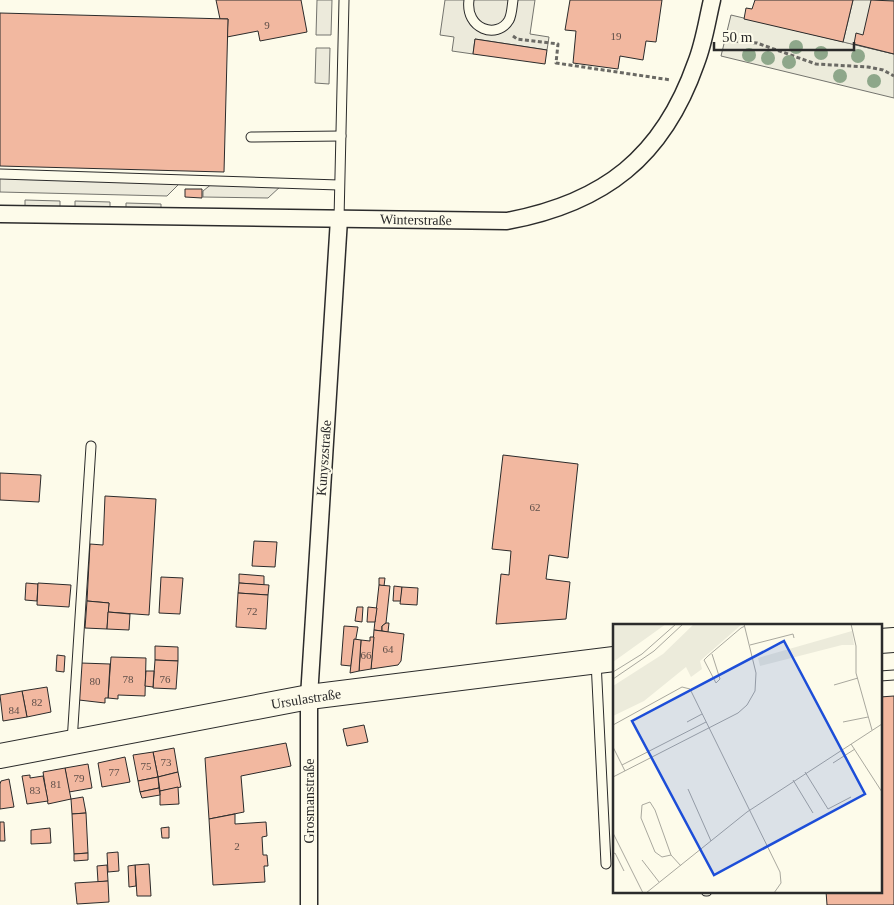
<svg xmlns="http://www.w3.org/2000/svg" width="894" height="905" font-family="Georgia,serif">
  <rect width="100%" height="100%" fill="#fdfbea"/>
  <polygon fill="#ecebdb" stroke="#74746e" points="731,15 894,54 894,98 721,56"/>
  <g fill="#eceadb" stroke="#74746e">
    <polygon points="317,0 332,0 331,35 316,35"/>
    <polygon points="445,0 535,0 530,34 549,37 547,50 475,39 473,54 452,51 454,37 440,35"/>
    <polygon points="853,0 894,0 894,54 843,42"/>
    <polygon points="316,48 330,48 329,84 315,83"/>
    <polygon points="0,177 181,182 167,196 0,192"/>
    <polygon points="213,183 282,185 268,198 203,197 203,191"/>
    <polygon points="25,200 60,201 60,207 25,206"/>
    <polygon points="75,201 110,202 110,209 75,208"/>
    <polygon points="126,203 161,204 161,210 126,209"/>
  </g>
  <g fill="#f2b8a0" stroke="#2b2b2b">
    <polygon points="216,0 301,0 307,32 260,41 258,31 227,37 228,19 220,19"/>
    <polygon points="570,0 662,0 656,42 646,41 643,60 620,56 618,69 573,63 576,31 565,30"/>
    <polygon points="755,0 853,0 843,42 744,19 746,8 752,9"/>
    <polygon points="871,0 894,1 894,54 854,44 856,33 863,35"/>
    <polygon points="0,13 228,19 224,172 0,166"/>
    <polygon points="475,39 547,50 545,64 473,54"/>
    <polygon points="185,189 202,189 202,198 185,197"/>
    <polygon points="503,455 578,464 568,558 549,555 546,579 570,582 566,619 496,624 501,574 509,575 511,551 492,549"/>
    <polygon points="0,473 41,475 39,502 0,500"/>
    <polygon points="105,496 156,499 149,615 108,612 109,603 87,601 90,544 103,545"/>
    <polygon points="254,541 277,542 275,567 252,566"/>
    <polygon points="239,574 264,576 264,585 239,583"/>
    <polygon points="161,577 183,578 180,614 159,613"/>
    <polygon points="379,578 385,578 384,586 379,585"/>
    <polygon points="26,583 38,584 37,601 25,600"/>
    <polygon points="38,583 71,585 69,607 37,605"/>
    <polygon points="239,583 269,585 268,595 238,593"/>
    <polygon points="379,585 390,586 386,623 382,626 382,631 374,630"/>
    <polygon points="394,586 402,587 401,601 393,601"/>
    <polygon points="402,587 418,588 417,605 400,604"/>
    <polygon points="238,593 268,595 266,629 236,627"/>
    <polygon points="87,601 109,603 107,629 85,628"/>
    <polygon points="357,607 363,607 362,622 355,621"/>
    <polygon points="368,607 377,608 375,622 367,622"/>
    <polygon points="108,612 130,614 129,630 107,629"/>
    <polygon points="386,623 389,623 388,632 382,631 382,626"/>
    <polygon points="344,626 358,627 351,666 341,665"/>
    <polygon points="374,630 404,634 401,661 398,665 371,669"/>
    <polygon points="370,637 374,637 371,669 359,671 361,640 370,641"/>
    <polygon points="354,639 361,640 359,671 350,673"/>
    <polygon points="155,646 178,647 178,661 155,660"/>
    <polygon points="57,655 65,656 64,672 56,671"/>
    <polygon points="111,657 146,658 145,696 118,695 118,699 108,698"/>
    <polygon points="155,660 178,661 176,689 153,688"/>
    <polygon points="81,663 110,664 108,698 105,698 105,703 79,700"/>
    <polygon points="146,671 154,671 153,687 145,686"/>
    <polygon points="47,687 51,712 27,717 22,691"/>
    <polygon points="22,691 27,717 3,721 0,695"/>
    <polygon points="894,696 894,905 827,905 826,891 880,891 880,697"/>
    <polygon points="364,725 368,742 347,746 343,729"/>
    <polygon points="286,743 291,766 241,776 244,812 209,819 205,758"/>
    <polygon points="174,748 178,772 158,777 153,752"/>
    <polygon points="153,752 158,777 138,781 133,755"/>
    <polygon points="125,757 130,782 102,787 98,763"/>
    <polygon points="88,764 92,788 69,792 65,768"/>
    <polygon points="65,768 71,799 48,804 43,772"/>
    <polygon points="178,772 181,787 160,791 158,777"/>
    <polygon points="30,775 30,778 43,776 48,801 27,804 22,776"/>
    <polygon points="158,777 159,788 140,792 138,781"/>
    <polygon points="9,779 14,807 0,809 0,784 1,781"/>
    <polygon points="178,787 179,804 160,805 160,791"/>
    <polygon points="159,788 160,795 142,798 140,792"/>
    <polygon points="83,797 86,813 72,814 71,799"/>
    <polygon points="86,813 88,853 74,854 72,814"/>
    <polygon points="235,814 235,824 266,822 267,836 262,837 263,855 267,855 268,866 264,866 265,882 213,885 209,819"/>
    <polygon points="0,822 4,822 5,841 0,841"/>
    <polygon points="169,827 169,838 162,838 161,828"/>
    <polygon points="50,828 51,843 31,844 31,830"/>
    <polygon points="118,852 119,871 108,872 107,853"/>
    <polygon points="88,853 88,860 74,861 74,854"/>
    <polygon points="149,864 151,896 137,896 135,865"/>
    <polygon points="107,865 108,881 98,882 97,866"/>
    <polygon points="135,865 136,886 129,887 128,866"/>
    <polygon points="108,881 109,902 77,904 75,883"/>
  </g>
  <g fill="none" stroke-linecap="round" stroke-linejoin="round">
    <defs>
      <g id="lane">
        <path d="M469 0C465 29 497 40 509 20 512 14 512 6 513 0"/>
        <polyline points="251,137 341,136"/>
        <polyline points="0,174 339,185"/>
        <polyline points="339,219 344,0"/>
        <polyline points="596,661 606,864"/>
        <polyline points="880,676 894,675"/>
        <polyline points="72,742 91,446"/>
        <polyline points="706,891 707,891"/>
      </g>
      <g id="street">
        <path d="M0 214 507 221C604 203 663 157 696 63 704 43 707 21 712 0"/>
        <polyline points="309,905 309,697 339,219"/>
      </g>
      <g id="secondary">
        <polyline points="880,641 894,640"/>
        <polyline points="0,756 309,697 614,659"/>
      </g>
    </defs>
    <use href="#lane" stroke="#2b2b2b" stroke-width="11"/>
    <use href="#street" stroke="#2b2b2b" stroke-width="19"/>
    <use href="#secondary" stroke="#2b2b2b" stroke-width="26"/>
    <g stroke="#6a6964" stroke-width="3" stroke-dasharray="4 2.5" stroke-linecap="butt">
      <polyline points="513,36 517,39 558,44 556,63 671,80"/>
      <polyline points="721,40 757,43 816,64 868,67 883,70 894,76"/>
    </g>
    <use href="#lane" stroke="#fdfbea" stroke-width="9"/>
    <use href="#street" stroke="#fdfbea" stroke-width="16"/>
    <use href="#secondary" stroke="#fdfbea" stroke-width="24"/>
  </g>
  <g fill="#8ea78a">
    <circle cx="796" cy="47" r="7"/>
    <circle cx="821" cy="53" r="7"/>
    <circle cx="749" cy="55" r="7"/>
    <circle cx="858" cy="56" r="7"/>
    <circle cx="768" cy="58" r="7"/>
    <circle cx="789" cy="62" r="7"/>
    <circle cx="840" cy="76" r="7"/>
    <circle cx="874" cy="81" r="7"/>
  </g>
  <g text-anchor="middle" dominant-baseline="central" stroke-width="4" stroke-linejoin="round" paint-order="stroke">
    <g font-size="11" fill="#5d4e48">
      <text x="267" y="25">9</text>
      <text x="616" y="36">19</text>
      <text x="535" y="507">62</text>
      <text x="252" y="611">72</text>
      <text x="388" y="649">64</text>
      <text x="366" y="655">66</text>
      <text x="128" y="679">78</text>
      <text x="165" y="679">76</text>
      <text x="95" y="681">80</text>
      <text x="37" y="702">82</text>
      <text x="14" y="710">84</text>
      <text x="166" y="762">73</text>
      <text x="146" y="766">75</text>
      <text x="114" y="772">77</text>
      <text x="79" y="778">79</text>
      <text x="56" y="784">81</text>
      <text x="35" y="790">83</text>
      <text x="237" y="846">2</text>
    </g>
    <g font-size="14" fill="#2b2b2b" stroke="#fdfbea">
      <text transform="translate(416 220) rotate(1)">Winterstraße</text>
      <text transform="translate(324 458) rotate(-86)">Kunyszstraße</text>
      <text transform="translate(306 699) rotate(-9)">Ursulastraße</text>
      <text transform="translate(309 801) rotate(-90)">Grosmanstraße</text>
    </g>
  </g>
  <g transform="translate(613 624)">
    <rect width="269" height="269" fill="#fdfbea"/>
    <path d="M0 0H53L0 38ZM81 0 128 1 87 37 89 45 78 53 73 43 31 77 0 92V62L50 30ZM239 7 241 21H229L147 42 145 34Z" fill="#ecebdb"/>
    <path fill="none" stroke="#a9a89e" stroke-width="1" d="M238 0 243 22V49L259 106M137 21 180 10 181 14M99 30 107 55 103 59 91 36 95 32 128 4 132 2M0 48 29 30 63 0M0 55 41 27 70 0M221 61 245 54M74 98 89 90M230 98 255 93M0 101 69 63 77 65 167 248 168 259 161 269M238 120 269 168M0 123 12 147M220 139 242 125M9 141 93 98M192 148 215 185 238 173M0 153 125 89 134 81 142 67 143 49 131 0M180 156 200 189M75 165 98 217M0 209 30 269M0 230 2 229 11 247M58 231 49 233 42 228 28 194 29 181 37 178 42 186 58 231 68 242M29 236 46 258M33 269 134 188 269 100"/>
    <path fill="#1d4ed8" fill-opacity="0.15" stroke="#1d4ed8" stroke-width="2.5" d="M171 17 252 170 101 251 19 97Z"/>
    <rect width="269" height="269" fill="none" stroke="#2b2b2b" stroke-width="2.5"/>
  </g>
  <path d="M714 42v8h140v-8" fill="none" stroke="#2b2b2b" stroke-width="2.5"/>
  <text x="722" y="42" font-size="15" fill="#2b2b2b" stroke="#fdfbea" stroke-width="4" paint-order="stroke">50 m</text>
</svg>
